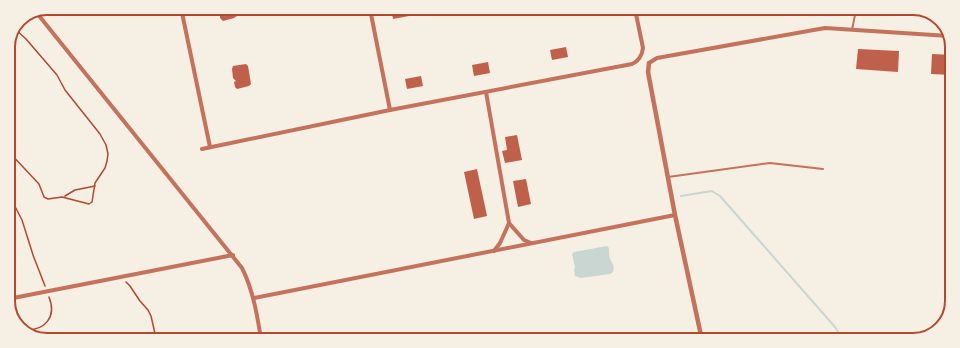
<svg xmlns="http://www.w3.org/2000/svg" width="960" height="348" font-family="'DM Sans',sans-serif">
  <rect width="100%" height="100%" fill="#f6efe4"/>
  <path fill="#c9d6d2" d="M607 246 609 248C609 251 609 256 610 259 612 264 615 265 613 272L610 274 581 278 575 276 574 270 575 267 572 254 574 252Z"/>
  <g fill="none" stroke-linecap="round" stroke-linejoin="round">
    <polyline stroke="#c9d6d2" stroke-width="2" points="681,196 712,191 720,196 835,327 843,340"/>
  </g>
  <g fill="#bf614a">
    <polygon points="219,8 236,8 237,16 234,18 223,21 220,18 220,14 221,12"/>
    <polygon points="391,9 407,9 409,16 393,19"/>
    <polygon points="566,47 568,57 552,60 550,50"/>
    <polygon points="858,49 899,51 898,72 856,69"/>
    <polygon points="932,54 952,55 952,75 931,74"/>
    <polygon points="488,62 490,73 474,76 472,65"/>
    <polygon points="246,64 248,66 251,84 249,86 237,89 235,87 234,82 236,81 233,78 232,69 233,66"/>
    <polygon points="421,76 423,86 407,89 405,79"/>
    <polygon points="517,135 522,160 505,163 502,151 507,150 505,137"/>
    <polygon points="477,169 487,216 474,219 464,172"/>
    <polygon points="526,179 531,204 518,207 513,181"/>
  </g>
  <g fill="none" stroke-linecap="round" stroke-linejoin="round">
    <g stroke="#b5482f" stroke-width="1.5">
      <polyline points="8,151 39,184 44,197 48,199 62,197 89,204 92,202 95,183 105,168 107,161 108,154 106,145 100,134 65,90 57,75 26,39 15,29"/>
      <polyline points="8,193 22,220 33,255 45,286"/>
      <polyline points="65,196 75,190 95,186"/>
      <polyline points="126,282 130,286 140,301 148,310 151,316 156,338"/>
      <path d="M24 330C45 331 57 317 49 297"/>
    </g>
    <g stroke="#c5725c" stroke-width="2">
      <polyline points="852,30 856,10"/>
      <polyline points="668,177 770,163 823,169"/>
    </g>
    <g stroke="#c5725c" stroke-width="4">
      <polyline points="181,8 210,147"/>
      <polyline points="370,9 390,110"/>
      <path d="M36 12 242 268C253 290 257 314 261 339"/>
      <polyline points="649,63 657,58 825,28 949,36"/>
      <polyline points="486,92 509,223 524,240 531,243"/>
      <path d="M202 149 390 110 632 64C639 61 642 56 643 48L635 9"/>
      <polyline points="494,251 500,243 509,223"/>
      <polyline points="254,298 675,215"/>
      <polyline points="8,299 233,255"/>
    </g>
    <polyline stroke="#c5725c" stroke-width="4.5" points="649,63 648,72 675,215 702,340"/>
  </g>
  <path d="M0 0H960V348H0ZM47 15H913A32 32 0 0 1 945 47V301A32 32 0 0 1 913 333H47A32 32 0 0 1 15 301V47A32 32 0 0 1 47 15Z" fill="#f6efe4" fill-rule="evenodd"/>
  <path fill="none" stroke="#b5482f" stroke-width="2" d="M47 15H913A32 32 0 0 1 945 47V301A32 32 0 0 1 913 333H47A32 32 0 0 1 15 301V47A32 32 0 0 1 47 15Z"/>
</svg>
